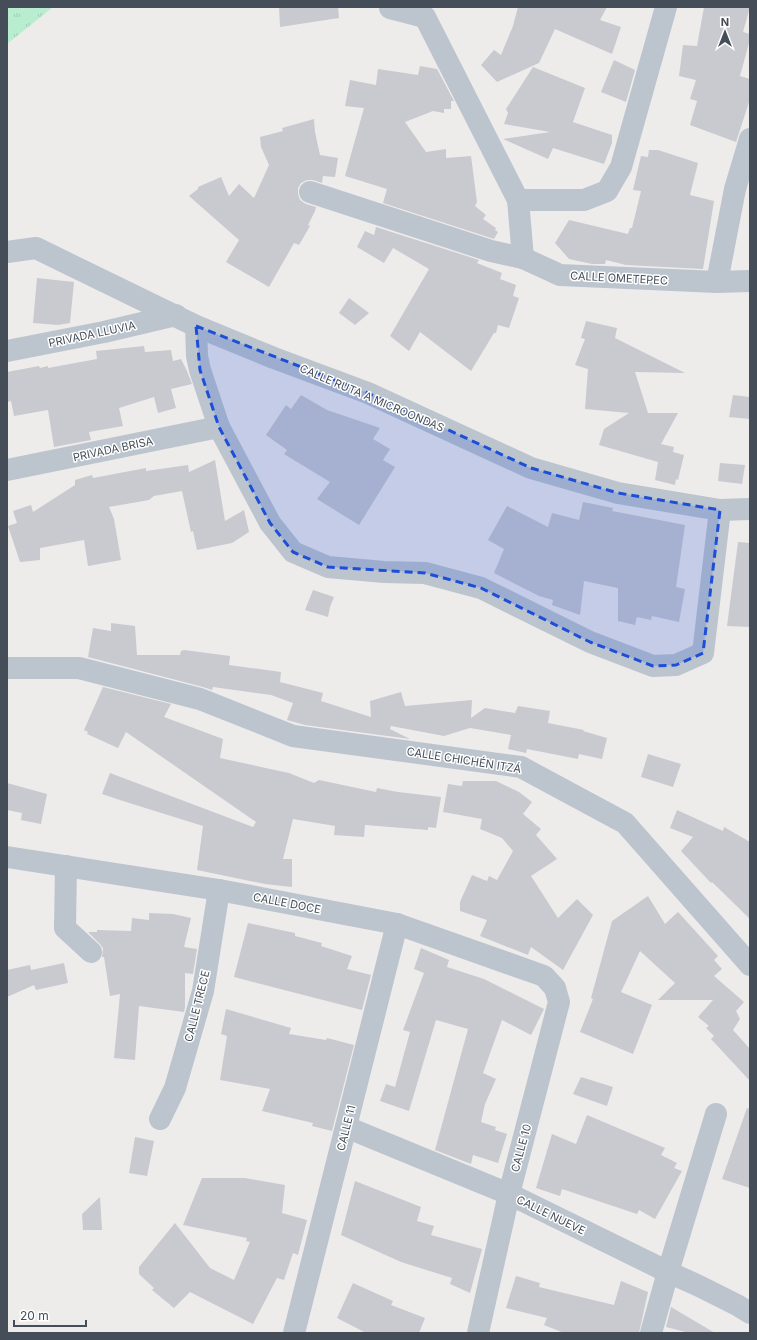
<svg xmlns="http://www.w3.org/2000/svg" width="757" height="1340" font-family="Inter,sans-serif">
  <defs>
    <pattern id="grass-tufts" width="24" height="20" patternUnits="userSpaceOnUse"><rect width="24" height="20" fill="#b8edd0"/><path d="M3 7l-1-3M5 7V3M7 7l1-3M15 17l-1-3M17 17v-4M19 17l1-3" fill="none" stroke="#9fcdb5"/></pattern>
  </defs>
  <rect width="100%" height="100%" fill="#eeebeb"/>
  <polygon fill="url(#grass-tufts)" points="7,7 53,7 7,44"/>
  <g fill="#c8cad0">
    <polygon points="279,7 338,7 339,18 280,27"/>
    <polygon points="518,7 607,7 600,20 621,27 612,54 555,29 539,63 497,82 481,65 494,50 501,55 513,26"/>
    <polygon points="704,7 750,7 743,32 750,34 750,39 740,76 750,79 750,99 736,142 690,125 697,101 690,99 696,80 679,76 683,45 697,46"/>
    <polygon points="614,60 635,70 626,102 601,92"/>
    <polygon points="420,66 437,69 454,101 451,101 451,109 444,109 444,113 433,111 405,122 426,152 446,149 446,158 471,156 477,202 475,206 486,215 483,219 496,228 495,230 498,232 494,239 383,203 387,189 345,176 364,108 345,106 350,80 376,85 378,69 418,75"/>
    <polygon points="533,67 585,88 573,122 612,135 612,143 604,164 553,148 548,159 503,139 550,132 504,124 508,113 506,109"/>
    <polygon points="314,119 315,132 320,155 338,158 335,177 323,176 322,183 313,180 307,180 301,183 298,188 298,194 300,200 306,204 316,207 315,211 308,225 310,226 299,245 294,243 269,287 226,262 239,240 189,196 198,189 198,187 221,177 229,196 239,184 254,198 269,165 261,147 260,137 283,131 282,128"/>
    <polygon points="649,150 658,150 698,163 690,195 714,201 703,269 626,265 606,260 605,264 592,264 569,259 555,243 569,220 628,234 630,228 632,228 641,191 633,190 641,156 648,157"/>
    <polygon points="376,227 479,260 477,263 502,273 500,279 516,285 513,296 519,298 509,328 498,325 496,333 494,333 471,371 420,332 409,351 390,336 429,269 393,248 384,263 357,247 365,231 374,235"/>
    <polygon points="37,278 74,282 70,323 58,325 33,323"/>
    <polygon points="349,298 369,313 355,325 339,313"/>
    <polygon points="586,321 617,328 615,338 685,373 635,372 648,413 678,413 661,444 674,447 673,452 684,455 678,480 676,479 675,485 655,480 658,462 599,445 604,429 629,413 585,409 588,369 575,365 585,339 581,338"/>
    <polygon points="144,346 145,352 171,350 173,361 181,359 187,371 192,384 171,389 176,408 158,413 154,397 119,408 123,426 89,432 91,440 54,447 48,410 14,416 11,401 7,402 7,372 39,366 40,368 48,366 48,368 97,359 96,351"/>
    <polygon points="301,395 327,410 380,428 373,439 390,449 383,460 395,467 359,525 317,499 330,482 284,454 287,450 266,435 286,405 291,409"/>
    <polygon points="733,395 750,397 750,419 729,417"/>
    <polygon points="215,460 225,521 244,510 249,532 232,543 197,550 193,531 191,532 182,491 154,496 149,500 109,507 114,519 121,560 88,566 84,540 40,548 40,560 20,562 8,526 17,523 13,511 31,505 33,512 75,485 75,480 92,475 93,478 146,468 146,471 188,465 189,472"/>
    <polygon points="720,463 745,465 742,484 718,481"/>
    <polygon points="583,502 613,508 612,511 685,525 676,587 685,589 679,622 652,616 651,620 637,617 635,625 618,621 618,588 584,581 580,615 552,605 553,600 539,596 494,573 504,549 488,540 507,506 548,527 552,513 579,520"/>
    <polygon points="738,542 750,543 750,627 727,626"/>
    <polygon points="313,590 334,597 330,607 328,617 305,610"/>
    <polygon points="111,623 135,626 137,655 180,655 181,651 184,650 230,656 229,665 281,672 280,682 323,693 321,701 371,717 370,701 401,692 405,706 472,700 471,718 485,708 515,713 518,706 550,711 548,723 584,730 583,731 607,738 602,759 579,754 578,759 527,749 526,753 508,749 511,735 470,728 444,736 391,726 390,729 410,739 305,725 287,720 293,703 271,695 213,687 212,690 203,687 88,657 93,628 111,631"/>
    <polygon points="103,687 171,704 164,717 223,739 220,758 289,773 314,783 319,780 376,792 377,788 398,792 441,797 436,828 428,827 428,830 365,825 364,837 334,835 335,826 293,819 283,859 292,859 292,887 265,884 197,870 203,826 123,801 102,794 110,773 253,827 256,822 126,732 118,748 87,734 88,732 84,730"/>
    <polygon points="648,754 681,764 673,787 641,777"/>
    <polygon points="463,781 496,781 519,792 532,802 523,814 541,829 536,835 557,859 531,876 558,918 577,899 593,915 563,970 531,947 528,955 480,936 487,920 460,911 460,902 472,875 487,881 489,876 497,880 513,851 502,838 480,829 482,819 443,812 448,784 462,786"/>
    <polygon points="7,783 47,794 41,824 21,820 22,813 7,810"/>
    <polygon points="677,810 723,831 724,827 750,842 750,919 712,882 711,883 681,851 693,837 670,828"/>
    <polygon points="648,896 665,924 678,912 718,956 714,960 722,969 714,976 744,1002 736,1011 740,1019 733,1030 750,1049 750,1081 711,1039 714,1036 706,1028 709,1026 698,1017 713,1000 658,1000 675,983 640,951 621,992 652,1005 633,1054 580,1032 593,999 591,998 612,921"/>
    <polygon points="149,913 173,914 191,918 184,947 197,949 193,974 185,973 185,1007 184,1012 139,1006 135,1060 114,1058 120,994 110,996 104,957 102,957 103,948 99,943 88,932 97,932 97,930 131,931 132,918 149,920"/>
    <polygon points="248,923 295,933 295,936 322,943 321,946 352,956 347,969 371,975 362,1010 234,977"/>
    <polygon points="421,948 449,960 447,967 484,979 544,1009 531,1035 502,1020 483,1073 496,1079 485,1104 481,1122 496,1127 495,1130 507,1134 498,1163 473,1155 471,1164 435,1150 468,1029 436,1020 409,1111 380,1101 386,1084 395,1087 410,1032 403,1030 424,973 414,969"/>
    <polygon points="64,963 68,983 36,990 34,985 7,997 7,970 30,965 31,970"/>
    <polygon points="226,1009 291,1028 289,1034 326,1040 327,1038 354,1045 332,1131 312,1126 313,1123 262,1111 270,1089 220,1080 227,1036 221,1034"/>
    <polygon points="581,1077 613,1087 607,1106 573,1094"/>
    <polygon points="747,1108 750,1109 750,1188 722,1179"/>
    <polygon points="587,1115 665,1148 661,1155 677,1163 674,1168 682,1171 655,1219 639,1210 637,1214 562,1189 560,1196 536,1188 552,1134 576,1144"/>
    <polygon points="135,1137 154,1141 147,1176 129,1173"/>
    <polygon points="202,1178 245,1178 285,1185 282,1213 307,1220 298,1255 293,1253 284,1280 277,1278 253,1324 190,1292 174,1308 152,1290 154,1288 139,1274 139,1267 175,1223 210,1268 234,1280 250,1242 246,1241 247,1238 183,1225"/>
    <polygon points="355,1181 421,1207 417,1221 434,1226 431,1235 482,1249 470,1293 450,1284 452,1278 401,1262 341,1235"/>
    <polygon points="100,1197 102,1230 83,1230 82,1214"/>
    <polygon points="516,1276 540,1283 539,1287 614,1305 621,1281 648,1292 639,1333 564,1333 544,1325 547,1318 506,1308"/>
    <polygon points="353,1283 393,1301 391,1305 425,1318 419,1333 366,1333 337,1318"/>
    <polygon points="671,1307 715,1333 689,1333 666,1327"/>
  </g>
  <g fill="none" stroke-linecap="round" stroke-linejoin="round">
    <g stroke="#bcc5ce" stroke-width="22">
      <polyline points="390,8 425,17 518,200 523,258"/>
      <polyline points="310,192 491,251 523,258 560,275 717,282 750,281"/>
      <polyline points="518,200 584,200 607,191 621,167 666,7"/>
      <polyline points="7,252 36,248 196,326 274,358 368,393 531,468 618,493 720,510 750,509"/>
      <polyline points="717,282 735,189 750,139"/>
      <polyline points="196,326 197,356 200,370 219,427 270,523 293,552 328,567 384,572 425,573 481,588 590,642 653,666 676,665 703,653 720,510"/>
      <polyline points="7,351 104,332 176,315"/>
      <polyline points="7,470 219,427"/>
      <polyline points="7,668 79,668 200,699 293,736 521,767 625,823 750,965"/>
      <polyline points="7,857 219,890 397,924 544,976 555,988 559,1002 509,1194 478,1333"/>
      <polyline points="66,866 65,928 91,952"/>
      <polyline points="160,1119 175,1088 203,991 219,890"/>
      <polyline points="346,1127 509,1194 668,1272 697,1285 737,1305 750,1313"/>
      <polyline points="294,1333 397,924"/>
      <polyline points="651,1333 668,1272 716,1114"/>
    </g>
  </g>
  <path fill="#1d4ed8" fill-opacity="0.2" stroke="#1d4ed8" stroke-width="3" stroke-dasharray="8 5" stroke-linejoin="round" d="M196 326 368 393 531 468 618 493 720 510 703 653 676 665 653 666 590 642 481 588 425 573 328 567 293 552 270 523 219 427 200 370Z"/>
  <g text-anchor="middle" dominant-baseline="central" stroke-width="3" stroke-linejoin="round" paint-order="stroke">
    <g font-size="11" fill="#444d58" stroke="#fff">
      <text transform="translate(619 278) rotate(3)">CALLE OMETEPEC</text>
      <text transform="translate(92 334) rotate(-12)">PRIVADA LLUVIA</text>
      <text transform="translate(372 398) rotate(23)">CALLE RUTA A MICROONDAS</text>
      <text transform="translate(113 449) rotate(-12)">PRIVADA BRISA</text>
      <text transform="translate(464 760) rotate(9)">CALLE CHICHÉN ITZÁ</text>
      <text transform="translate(287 903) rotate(11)">CALLE DOCE</text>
      <text transform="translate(197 1006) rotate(-76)">CALLE TRECE</text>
      <text transform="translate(346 1128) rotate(-76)">CALLE 11</text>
      <text transform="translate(521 1148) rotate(-75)">CALLE 10</text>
      <text transform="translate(551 1215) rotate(26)">CALLE NUEVE</text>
    </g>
  </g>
  <rect width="757" height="1340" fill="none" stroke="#444d58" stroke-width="16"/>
  <g transform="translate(725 32)" stroke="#ffffff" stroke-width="3" paint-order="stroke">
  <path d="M0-3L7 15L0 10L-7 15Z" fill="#444d58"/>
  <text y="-6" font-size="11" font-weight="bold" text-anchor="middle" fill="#444d58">N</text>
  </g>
  <path d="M14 1320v6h72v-6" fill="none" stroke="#444d58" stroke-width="2"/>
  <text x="20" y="1320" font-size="12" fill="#444d58" stroke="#ffffff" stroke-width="3" paint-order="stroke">20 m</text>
</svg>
